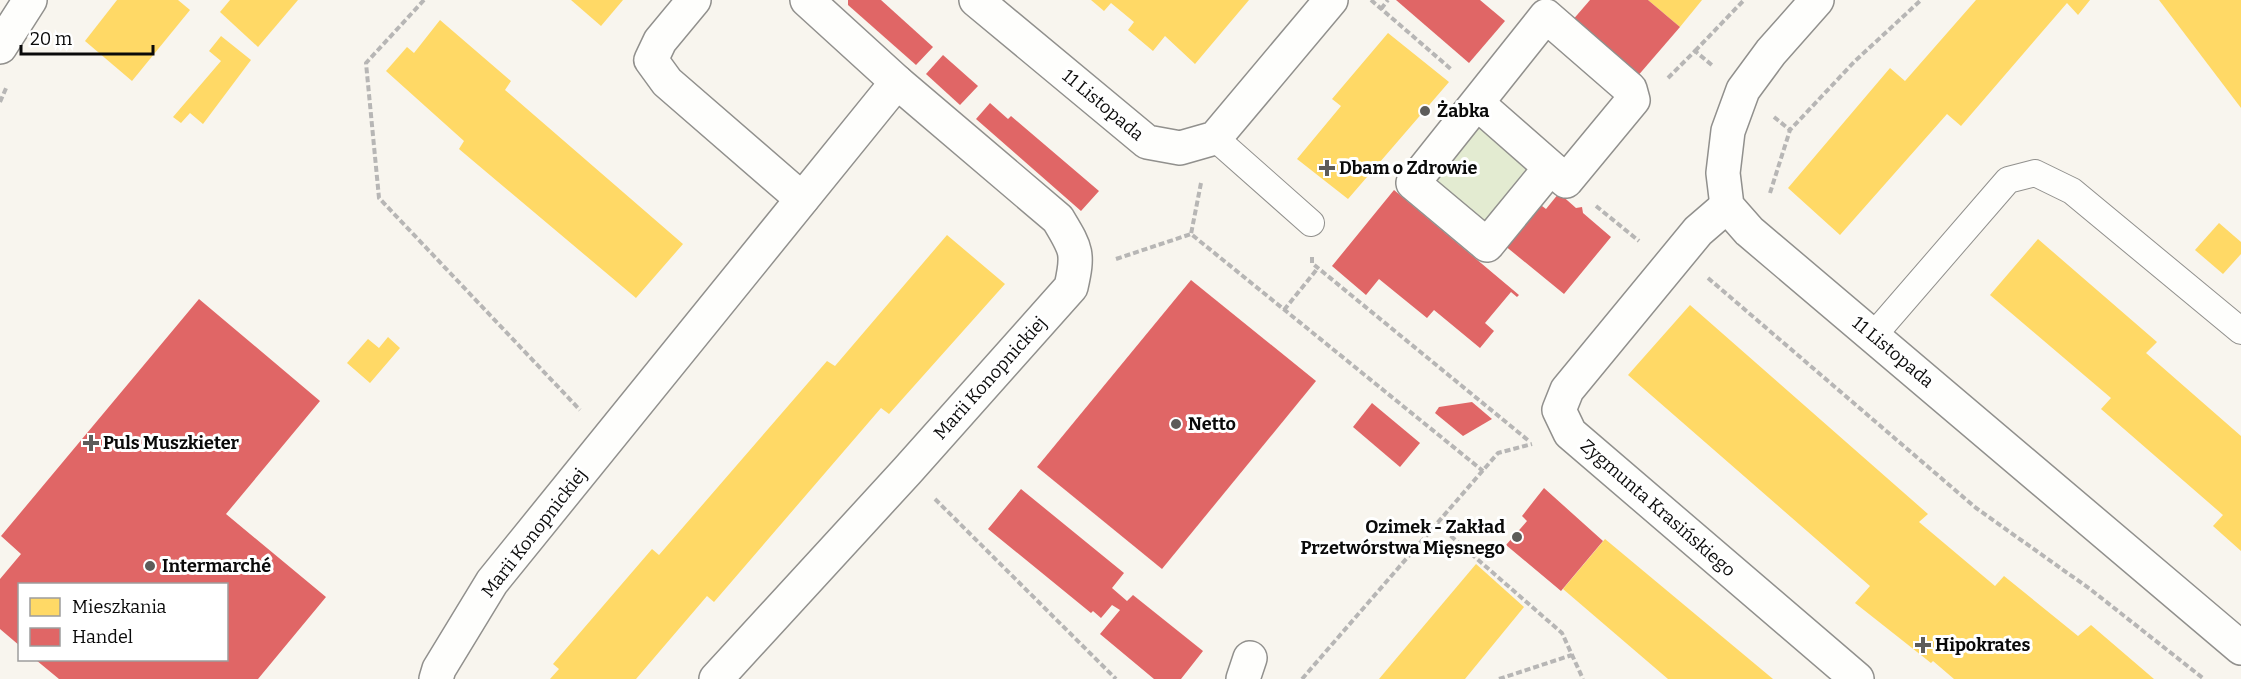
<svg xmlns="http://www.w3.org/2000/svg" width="2241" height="679" font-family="Bitter,serif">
  <rect width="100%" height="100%" fill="#f8f5ee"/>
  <polygon fill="#e3ebd1" points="1478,116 1539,169 1486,234 1423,183"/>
  <g fill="#ffd966">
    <polygon points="117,0 178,0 190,10 132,81 85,41"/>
    <polygon points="230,0 298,0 258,47 220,12"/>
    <polygon points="571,0 623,0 601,26"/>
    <polygon points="1091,0 1249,0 1195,64 1165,36 1153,51 1128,30 1134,22 1111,3 1104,11"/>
    <polygon points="1648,0 1702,0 1680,27"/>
    <polygon points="1976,0 2090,0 2078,15 2067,3 1961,126 1947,114 1840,235 1788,188 1890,68 1905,81"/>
    <polygon points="2159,0 2241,0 2241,108"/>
    <polygon points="440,20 511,81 505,90 683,244 636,298 459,149 464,141 386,71 407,47 414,53"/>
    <polygon points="1388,33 1449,82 1348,199 1297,159 1341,106 1332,99"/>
    <polygon points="221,36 251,60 203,124 190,113 181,123 173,117 221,61 209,51"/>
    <polygon points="2219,223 2241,242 2241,254 2223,274 2195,250"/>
    <polygon points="947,235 1005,284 889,414 881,408 714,602 707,596 636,679 550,679 559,669 553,664 652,549 659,555 827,361 835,366"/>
    <polygon points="2038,239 2157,342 2146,353 2241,436 2241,551 2213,526 2223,515 2101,409 2111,398 1990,295"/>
    <polygon points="1690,305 1928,514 1919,522 1995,586 2004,576 2078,636 2091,625 2154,679 1954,679 1933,661 1931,663 1855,603 1870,586 1628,375"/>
    <polygon points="388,337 400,348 370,383 347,363 368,339 379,348"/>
    <polygon points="1605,539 1773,679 1668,679 1563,589"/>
    <polygon points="1476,564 1524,607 1465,679 1379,679"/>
  </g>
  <g fill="#e06666">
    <polygon points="848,0 881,0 933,47 916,65 848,5"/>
    <polygon points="1396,0 1480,0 1505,21 1469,63"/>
    <polygon points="1590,0 1648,0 1680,27 1636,78 1571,22"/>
    <polygon points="943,55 978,86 960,105 926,74"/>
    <polygon points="990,103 1008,119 1011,116 1099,191 1081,211 976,119"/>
    <polygon points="1394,190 1519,295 1517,297 1511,292 1485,323 1494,331 1480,348 1434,310 1427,318 1379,279 1366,295 1332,266"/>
    <polygon points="1559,193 1576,208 1582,207 1583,213 1611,237 1564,294 1504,245 1538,203 1546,209"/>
    <polygon points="1191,280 1316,381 1162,569 1037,467"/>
    <polygon points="199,299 320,401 226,514 326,597 258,679 59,679 36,660 226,660 226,584 20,584 20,646 0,629 0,579 21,554 1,536"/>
    <polygon points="1472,402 1492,419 1463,436 1435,413 1439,407"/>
    <polygon points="1372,403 1420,443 1400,467 1353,427"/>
    <polygon points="1544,488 1603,541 1561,591 1506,545 1527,521 1522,516"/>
    <polygon points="1021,489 1124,573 1112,588 1127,601 1133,595 1203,651 1181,679 1154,679 1100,634 1120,610 1112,605 1101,618 1093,611 1091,613 988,529"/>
  </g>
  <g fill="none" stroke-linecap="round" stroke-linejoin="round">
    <defs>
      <g id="service">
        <polyline points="1215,138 1311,223"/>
        <polyline points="1873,336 2008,180 2035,173 2072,191 2241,331"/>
      </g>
      <polyline id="pedestrian" points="1477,103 1566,181 1633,100 1630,89 1546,16 1413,183 1487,245 1550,168"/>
      <g id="minor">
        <polyline points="694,0 660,41 651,60 667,82 802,199"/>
        <polyline points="976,0 1147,142 1180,148 1215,138 1331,0"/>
        <polyline points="1817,0 1771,52 1743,90 1728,131 1723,173 1727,206 1749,231 2241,648"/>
        <polyline points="0,47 30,0"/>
        <polyline points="1727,206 1698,231 1567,390 1559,410 1570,433 1857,679"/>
        <polyline points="436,679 439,669 492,582 897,82"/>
        <path d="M716 679 907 471 1071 287C1079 252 1076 249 1058 219L897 82 807 0"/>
        <polyline points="1243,679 1250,658"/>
      </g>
    </defs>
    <use href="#service" stroke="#91908d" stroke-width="28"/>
    <use href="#pedestrian" stroke="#91908d" stroke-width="36"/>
    <use href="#minor" stroke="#91908d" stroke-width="36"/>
    <g stroke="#b7b6b5" stroke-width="4" stroke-dasharray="6 3" stroke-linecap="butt">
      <polyline points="424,0 366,63 379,198 580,410"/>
      <polyline points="1371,0 1452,70"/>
      <polyline points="1381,9 1388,0"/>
      <polyline points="1695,51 1744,0"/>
      <polyline points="1668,78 1695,51 1713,66"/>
      <polyline points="0,102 7,86"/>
      <polyline points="1774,117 1790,130"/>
      <polyline points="1201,183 1191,234 1483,471"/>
      <polyline points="1770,193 1790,130 1855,61 1921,0"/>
      <polyline points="1596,206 1639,241"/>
      <polyline points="1312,257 1312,263 1318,268 1529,441"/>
      <polyline points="1116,259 1191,234"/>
      <polyline points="1708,278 1976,508 2090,589 2204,679"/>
      <polyline points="1284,310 1318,268"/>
      <polyline points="935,499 1116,679"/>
      <polyline points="1437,524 1562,633 1583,679"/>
      <polyline points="1302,679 1498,453 1532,444"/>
      <polyline points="1499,679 1572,655"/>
    </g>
    <use href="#service" stroke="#fefefc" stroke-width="26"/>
    <use href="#pedestrian" stroke="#fefefc" stroke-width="33"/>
    <use href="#minor" stroke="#fefefc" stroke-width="33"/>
  </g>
  <g fill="#5d5c5a" stroke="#fff" stroke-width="2">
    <circle cx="1425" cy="111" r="6"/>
    <path d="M1324 159h6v6h6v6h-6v6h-6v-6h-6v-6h6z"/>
    <circle cx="1176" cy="424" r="6"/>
    <path d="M88 434h6v6h6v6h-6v6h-6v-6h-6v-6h6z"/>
    <circle cx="1517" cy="537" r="6"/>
    <circle cx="150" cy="566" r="6"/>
    <path d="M1920 636h6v6h6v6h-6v6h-6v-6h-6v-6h6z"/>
  </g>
  <g text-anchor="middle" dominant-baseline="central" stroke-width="6" stroke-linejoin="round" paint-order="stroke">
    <g font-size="18" fill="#0a0a0a" stroke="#fff">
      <text transform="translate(1103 105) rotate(40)">11 Listopada</text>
      <text transform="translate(1893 352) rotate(40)">11 Listopada</text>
      <text transform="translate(990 378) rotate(-48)">Marii Konopnickiej</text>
      <text transform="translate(1658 508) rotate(41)">Zygmunta Krasińskiego</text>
      <text transform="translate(534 533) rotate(-52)">Marii Konopnickiej</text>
    </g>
    <g font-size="18" font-weight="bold" fill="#0a0a0a" stroke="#fff" text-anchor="start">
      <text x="1437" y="111">Żabka</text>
      <text x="1339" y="168">Dbam o Zdrowie</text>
      <text x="1188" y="424">Netto</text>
      <text x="103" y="443">Puls Muszkieter</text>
      <text x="1505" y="527" text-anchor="end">Ozimek - Zakład<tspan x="1505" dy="21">Przetwórstwa Mięsnego</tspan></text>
      <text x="162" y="566">Intermarché</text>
      <text x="1935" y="645">Hipokrates</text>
    </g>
  </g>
  <rect x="18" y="583" width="210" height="78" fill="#ffffff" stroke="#9d9d9d" stroke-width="1.5"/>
  <rect x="30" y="598" width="30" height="18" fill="#ffd966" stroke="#9d9d9d" stroke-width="1.5"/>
  <text x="72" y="613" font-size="18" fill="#0a0a0a">Mieszkania</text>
  <rect x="30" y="628" width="30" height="18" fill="#e06666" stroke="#9d9d9d" stroke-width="1.5"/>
  <text x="72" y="643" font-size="18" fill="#0a0a0a">Handel</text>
  <path d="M21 45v9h132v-9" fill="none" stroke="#0a0a0a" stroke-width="3"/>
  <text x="30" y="45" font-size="18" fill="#0a0a0a" stroke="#ffffff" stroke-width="4.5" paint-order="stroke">20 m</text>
</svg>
